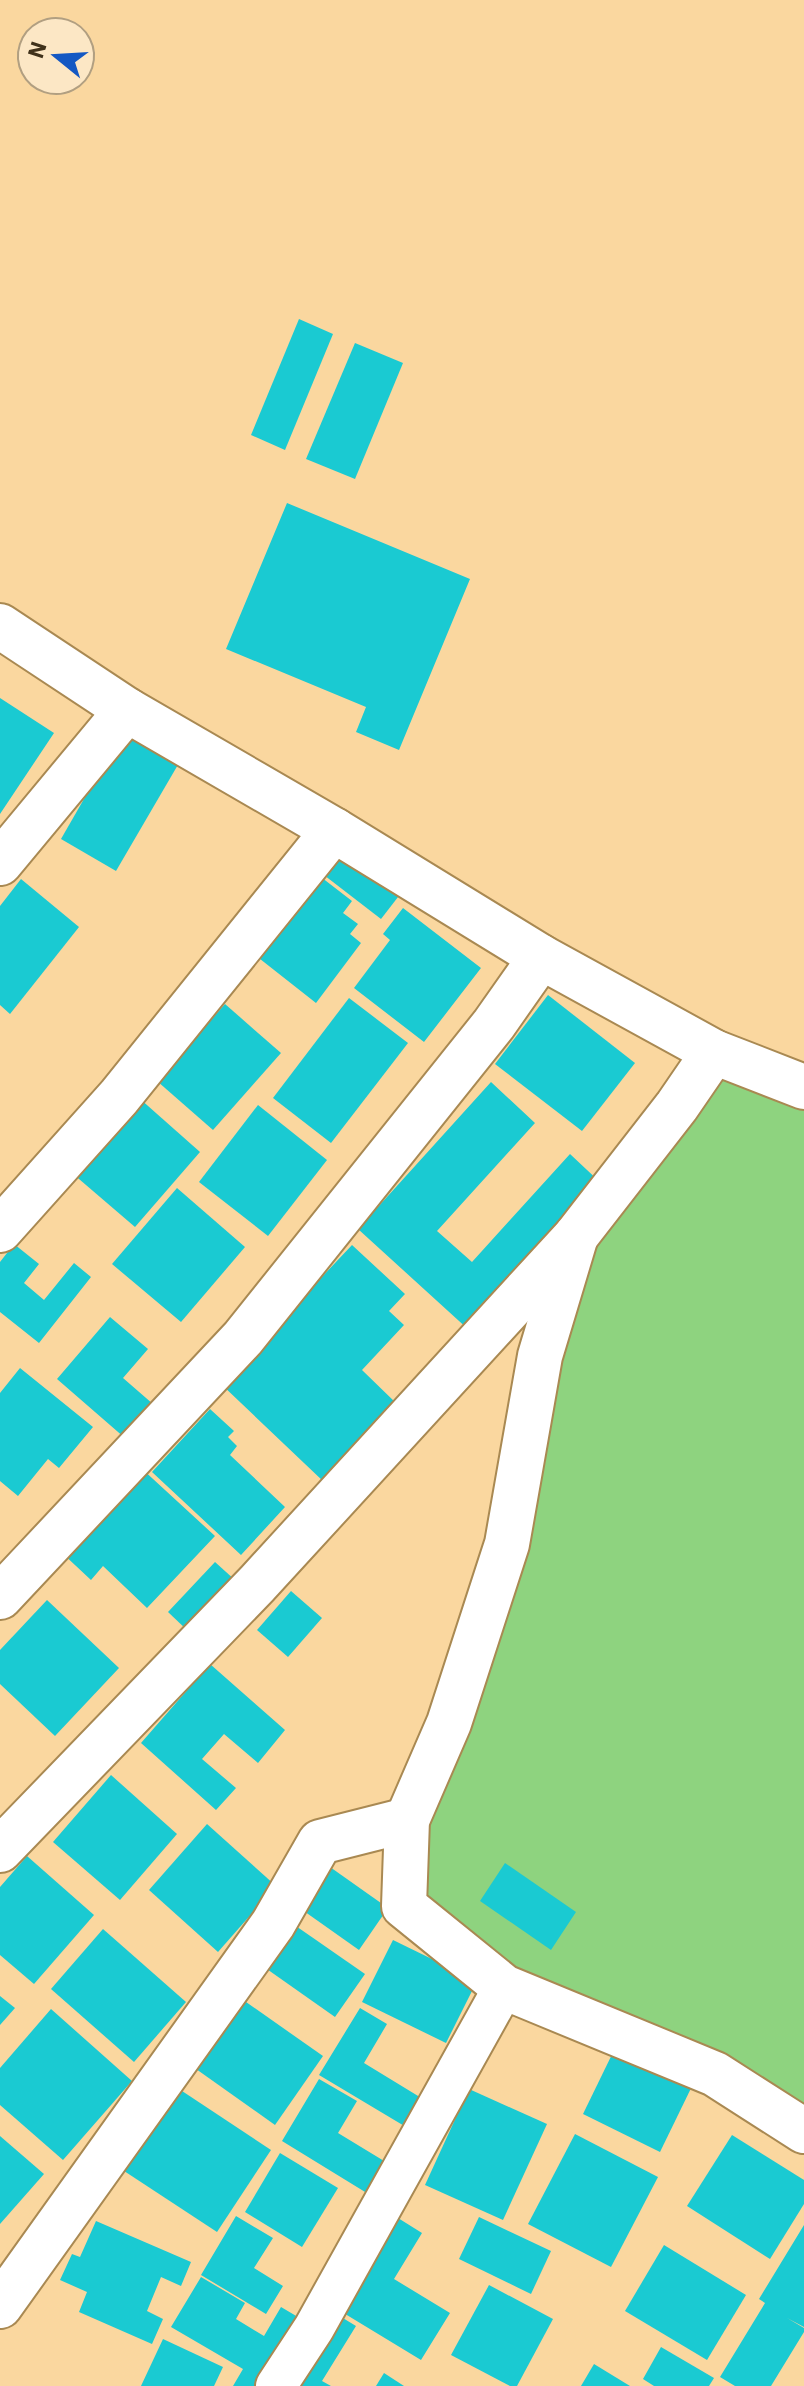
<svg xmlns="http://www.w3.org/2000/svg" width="804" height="2386" font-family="'IBM Plex Sans',sans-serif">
  <rect width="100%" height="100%" fill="#fad79f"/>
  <polygon fill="#8ed37f" points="714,1052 804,1087 804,2131 504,1987 404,1906 576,1236"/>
  <g fill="#1acad2">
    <polygon points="299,319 333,334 285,450 251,435"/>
    <polygon points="355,343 403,363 355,479 306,459"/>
    <polygon points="287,503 470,579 399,750 356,732 366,707 226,649"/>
    <polygon points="0,698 54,733 0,814"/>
    <polygon points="123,731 179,763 116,871 61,839"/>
    <polygon points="344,841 405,888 381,919 320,872"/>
    <polygon points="317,874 352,901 343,913 358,924 350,934 361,943 316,1003 255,955"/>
    <polygon points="21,879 79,927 10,1014 0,1005 0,906"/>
    <polygon points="403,908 481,968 424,1042 354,988 390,940 383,934"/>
    <polygon points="548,995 635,1063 582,1131 495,1064"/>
    <polygon points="349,998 408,1043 331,1143 273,1098"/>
    <polygon points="225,1004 281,1053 213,1130 157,1081"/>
    <polygon points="491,1082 535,1123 437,1231 472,1262 570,1154 603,1185 470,1331 358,1229"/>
    <polygon points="139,1098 200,1152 135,1227 72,1173"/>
    <polygon points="258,1105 327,1160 268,1236 199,1182"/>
    <polygon points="177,1188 245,1247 181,1322 112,1264"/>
    <polygon points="14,1244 39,1264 24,1283 44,1300 74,1263 91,1277 39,1343 0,1312 0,1262"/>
    <polygon points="352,1245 405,1294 389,1311 404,1325 362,1370 397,1404 324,1482 221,1384"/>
    <polygon points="110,1317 148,1349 123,1378 161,1411 133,1445 57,1379"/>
    <polygon points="20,1368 93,1427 59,1468 48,1459 18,1496 0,1481 0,1393"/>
    <polygon points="210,1409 234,1431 228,1437 237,1446 230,1455 285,1507 241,1555 152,1472"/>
    <polygon points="140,1467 215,1536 147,1608 103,1566 91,1580 60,1551"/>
    <polygon points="215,1562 236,1581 188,1631 168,1612"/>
    <polygon points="291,1591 322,1618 288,1657 257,1630"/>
    <polygon points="47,1600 119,1668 55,1736 0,1684 0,1650"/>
    <polygon points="210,1664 285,1730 258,1763 224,1734 202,1759 236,1788 216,1810 141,1743"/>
    <polygon points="111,1775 177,1834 120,1900 53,1842"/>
    <polygon points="207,1824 276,1886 218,1952 149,1890"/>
    <polygon points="27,1856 94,1915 34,1984 0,1955 0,1887"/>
    <polygon points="505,1863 576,1912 551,1950 480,1901"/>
    <polygon points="330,1867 388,1908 359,1950 301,1909"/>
    <polygon points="293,1924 365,1974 335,2017 264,1967"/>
    <polygon points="103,1929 186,2002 134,2062 51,1989"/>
    <polygon points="393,1940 477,1981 446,2043 362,2002"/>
    <polygon points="236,1995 323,2056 275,2125 189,2064"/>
    <polygon points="0,1996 15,2008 0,2025"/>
    <polygon points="360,2008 387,2024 364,2063 423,2099 406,2127 319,2075"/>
    <polygon points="51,2009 132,2081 63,2160 0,2105 0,2068"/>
    <polygon points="619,2040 696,2078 660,2152 583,2114"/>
    <polygon points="319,2079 357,2101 338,2133 389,2164 370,2195 282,2141"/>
    <polygon points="173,2085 271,2150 217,2232 118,2167"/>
    <polygon points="469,2089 547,2124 503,2220 425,2185"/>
    <polygon points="575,2134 658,2177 611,2267 528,2224"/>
    <polygon points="732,2135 804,2180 804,2204 770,2259 687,2206"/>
    <polygon points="0,2136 44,2174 0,2224"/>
    <polygon points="280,2153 338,2188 302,2247 245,2212"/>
    <polygon points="390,2213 422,2233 394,2279 450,2313 421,2360 332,2306"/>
    <polygon points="236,2216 273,2238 254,2268 283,2286 266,2314 201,2275"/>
    <polygon points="479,2217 551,2251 531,2294 459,2259"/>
    <polygon points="96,2221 191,2262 181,2286 161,2277 147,2311 163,2319 152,2344 79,2312 87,2292 60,2280 72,2254 80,2257"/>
    <polygon points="804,2225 804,2327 787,2318 804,2328 804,2332 771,2386 735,2386 720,2377 765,2303 759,2299"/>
    <polygon points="664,2245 746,2295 707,2360 625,2311"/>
    <polygon points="201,2277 245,2303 236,2319 264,2336 281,2307 303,2320 264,2386 233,2386 243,2369 171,2327"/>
    <polygon points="489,2285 553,2319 517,2386 510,2386 451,2355"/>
    <polygon points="328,2309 356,2326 322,2381 331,2386 281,2386"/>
    <polygon points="163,2339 223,2367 214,2386 141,2386"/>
    <polygon points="661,2347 714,2378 709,2386 654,2386 643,2379"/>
    <polygon points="594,2364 630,2386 581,2386"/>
    <polygon points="384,2373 404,2386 376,2386"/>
  </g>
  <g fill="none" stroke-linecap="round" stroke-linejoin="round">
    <defs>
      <polyline id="pedestrian" points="276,2386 314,2328 504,1987"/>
      <g id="minor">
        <polyline points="0,626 127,710 334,830 541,957 714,1052 804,1087"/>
        <polyline points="0,863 127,710"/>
        <polyline points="0,1230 119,1097 334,830"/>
        <polyline points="576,1236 540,1356 507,1544 449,1723 407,1820 404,1906 504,1987 715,2074 804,2131"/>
        <polyline points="0,1597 243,1338 494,1024 541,957"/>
        <polyline points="0,1850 257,1584 576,1236 677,1106 714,1052"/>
        <polyline points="0,2306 273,1924 320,1842 407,1820"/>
      </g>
    </defs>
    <use href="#pedestrian" stroke="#a98952" stroke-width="44"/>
    <use href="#minor" stroke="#a98952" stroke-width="48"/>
    <use href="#pedestrian" stroke="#fff" stroke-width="40"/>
    <use href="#minor" stroke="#fff" stroke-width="44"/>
  </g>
  <g transform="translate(56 56) rotate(288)"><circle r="38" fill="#fce7c5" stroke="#b19f81" stroke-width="2"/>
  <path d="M0-6L14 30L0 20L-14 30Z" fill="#1458c3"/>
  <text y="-12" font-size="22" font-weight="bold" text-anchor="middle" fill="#40321b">N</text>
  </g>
</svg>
